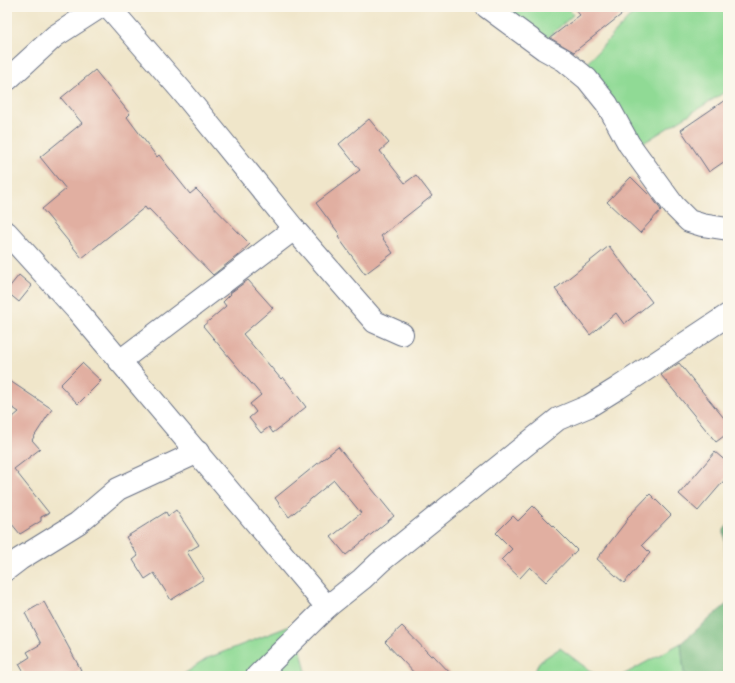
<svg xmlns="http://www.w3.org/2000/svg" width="735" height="683" font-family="Delius,sans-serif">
  <rect width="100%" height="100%" fill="#fbf7ec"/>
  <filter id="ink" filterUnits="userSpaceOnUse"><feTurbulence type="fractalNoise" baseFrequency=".025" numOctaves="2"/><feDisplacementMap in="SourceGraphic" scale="8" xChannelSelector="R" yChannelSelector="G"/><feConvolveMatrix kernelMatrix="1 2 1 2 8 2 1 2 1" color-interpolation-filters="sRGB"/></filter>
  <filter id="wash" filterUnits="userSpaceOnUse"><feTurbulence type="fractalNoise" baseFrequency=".012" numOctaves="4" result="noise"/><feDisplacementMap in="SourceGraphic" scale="16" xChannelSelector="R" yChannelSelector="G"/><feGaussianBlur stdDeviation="0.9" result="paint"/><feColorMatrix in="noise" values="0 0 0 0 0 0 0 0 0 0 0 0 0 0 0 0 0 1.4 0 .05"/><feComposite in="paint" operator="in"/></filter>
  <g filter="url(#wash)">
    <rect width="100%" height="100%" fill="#f0e6ca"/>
    <g fill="#90da95" stroke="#56847a">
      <polygon points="495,7 567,7 573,15 544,41"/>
      <polygon points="634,7 728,7 728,90 642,144 574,77 636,10"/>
      <polygon points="295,624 307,676 181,676 208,658"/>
      <polygon points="681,643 684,672 690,676 621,676"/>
      <polygon points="560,648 597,676 533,676 539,662"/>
    </g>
    <g fill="#74ba7e" stroke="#48746e">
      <polygon points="728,525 728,601 724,530"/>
      <polygon points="728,603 728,676 690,676 684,673 681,643"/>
    </g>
    <g id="blocks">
      <g fill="#e1afa1">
        <polygon points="573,7 631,7 574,52 550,38 580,15"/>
        <polygon points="95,70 130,114 127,117 157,157 159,155 190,194 196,189 250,244 237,256 213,275 149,209 147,210 145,207 82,258 42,209 66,189 40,157 82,123 61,98"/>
        <polygon points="728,98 728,159 709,172 681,130"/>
        <polygon points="369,119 389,143 380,151 405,183 416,175 432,196 381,236 393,253 365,274 338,237 340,235 316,203 360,170 339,144"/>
        <polygon points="631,177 654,200 661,210 640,233 607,202"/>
        <polygon points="609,246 652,302 624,324 616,313 590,335 555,289"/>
        <polygon points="19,275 32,286 19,302 7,292 7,290"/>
        <polygon points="248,280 273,308 243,334 281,379 283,377 306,407 273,433 269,427 261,433 249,418 256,412 250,404 261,395 203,326 226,306 223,302 231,294 230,293"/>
        <polygon points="82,363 101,381 78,404 60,385"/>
        <polygon points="679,363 728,423 728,433 716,442 661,375"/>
        <polygon points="7,379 52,409 32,440 40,449 14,469 49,513 41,517 41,521 20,534 7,518 7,422 19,412 7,404"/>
        <polygon points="338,447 394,516 346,555 331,537 361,513 334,480 289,517 275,498"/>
        <polygon points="715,452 728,463 728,476 698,511 679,494"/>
        <polygon points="650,494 671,515 642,545 650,553 624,583 597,559 628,519 627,518"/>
        <polygon points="533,506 577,550 546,582 530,567 520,578 501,560 512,549 496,533 513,516 518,521"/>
        <polygon points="176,510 199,545 187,552 204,579 171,600 154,573 145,579 133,560 138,556 126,537 166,512 168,516"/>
        <polygon points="44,602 81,670 71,676 26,676 19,664 30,657 27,652 41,644 25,613"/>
        <polygon points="402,626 431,656 433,655 453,676 417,676 385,642"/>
      </g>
    </g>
  </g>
  <g filter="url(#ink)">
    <use href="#blocks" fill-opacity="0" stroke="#666f84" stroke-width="1"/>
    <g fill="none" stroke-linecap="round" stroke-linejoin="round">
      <defs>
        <g id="minor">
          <polyline points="109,7 181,90 294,229 375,322 402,334"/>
          <polyline points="487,7 544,49 564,60 587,79 607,104 629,144 674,206 689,221 702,225 728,229"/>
          <polyline points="7,80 55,36 100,7"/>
          <polyline points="7,233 76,309 327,607"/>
          <polyline points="120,361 294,229"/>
          <polyline points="7,569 20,559 78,523 118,489 198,452"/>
          <polyline points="257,676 327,607 362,579 380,562 558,419 589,406 618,388 728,315"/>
        </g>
      </defs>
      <use href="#minor" stroke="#666f84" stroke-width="24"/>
      <use href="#minor" stroke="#fff" stroke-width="22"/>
    </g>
  </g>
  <rect width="735" height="683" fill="none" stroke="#fbf7ec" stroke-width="24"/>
</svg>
